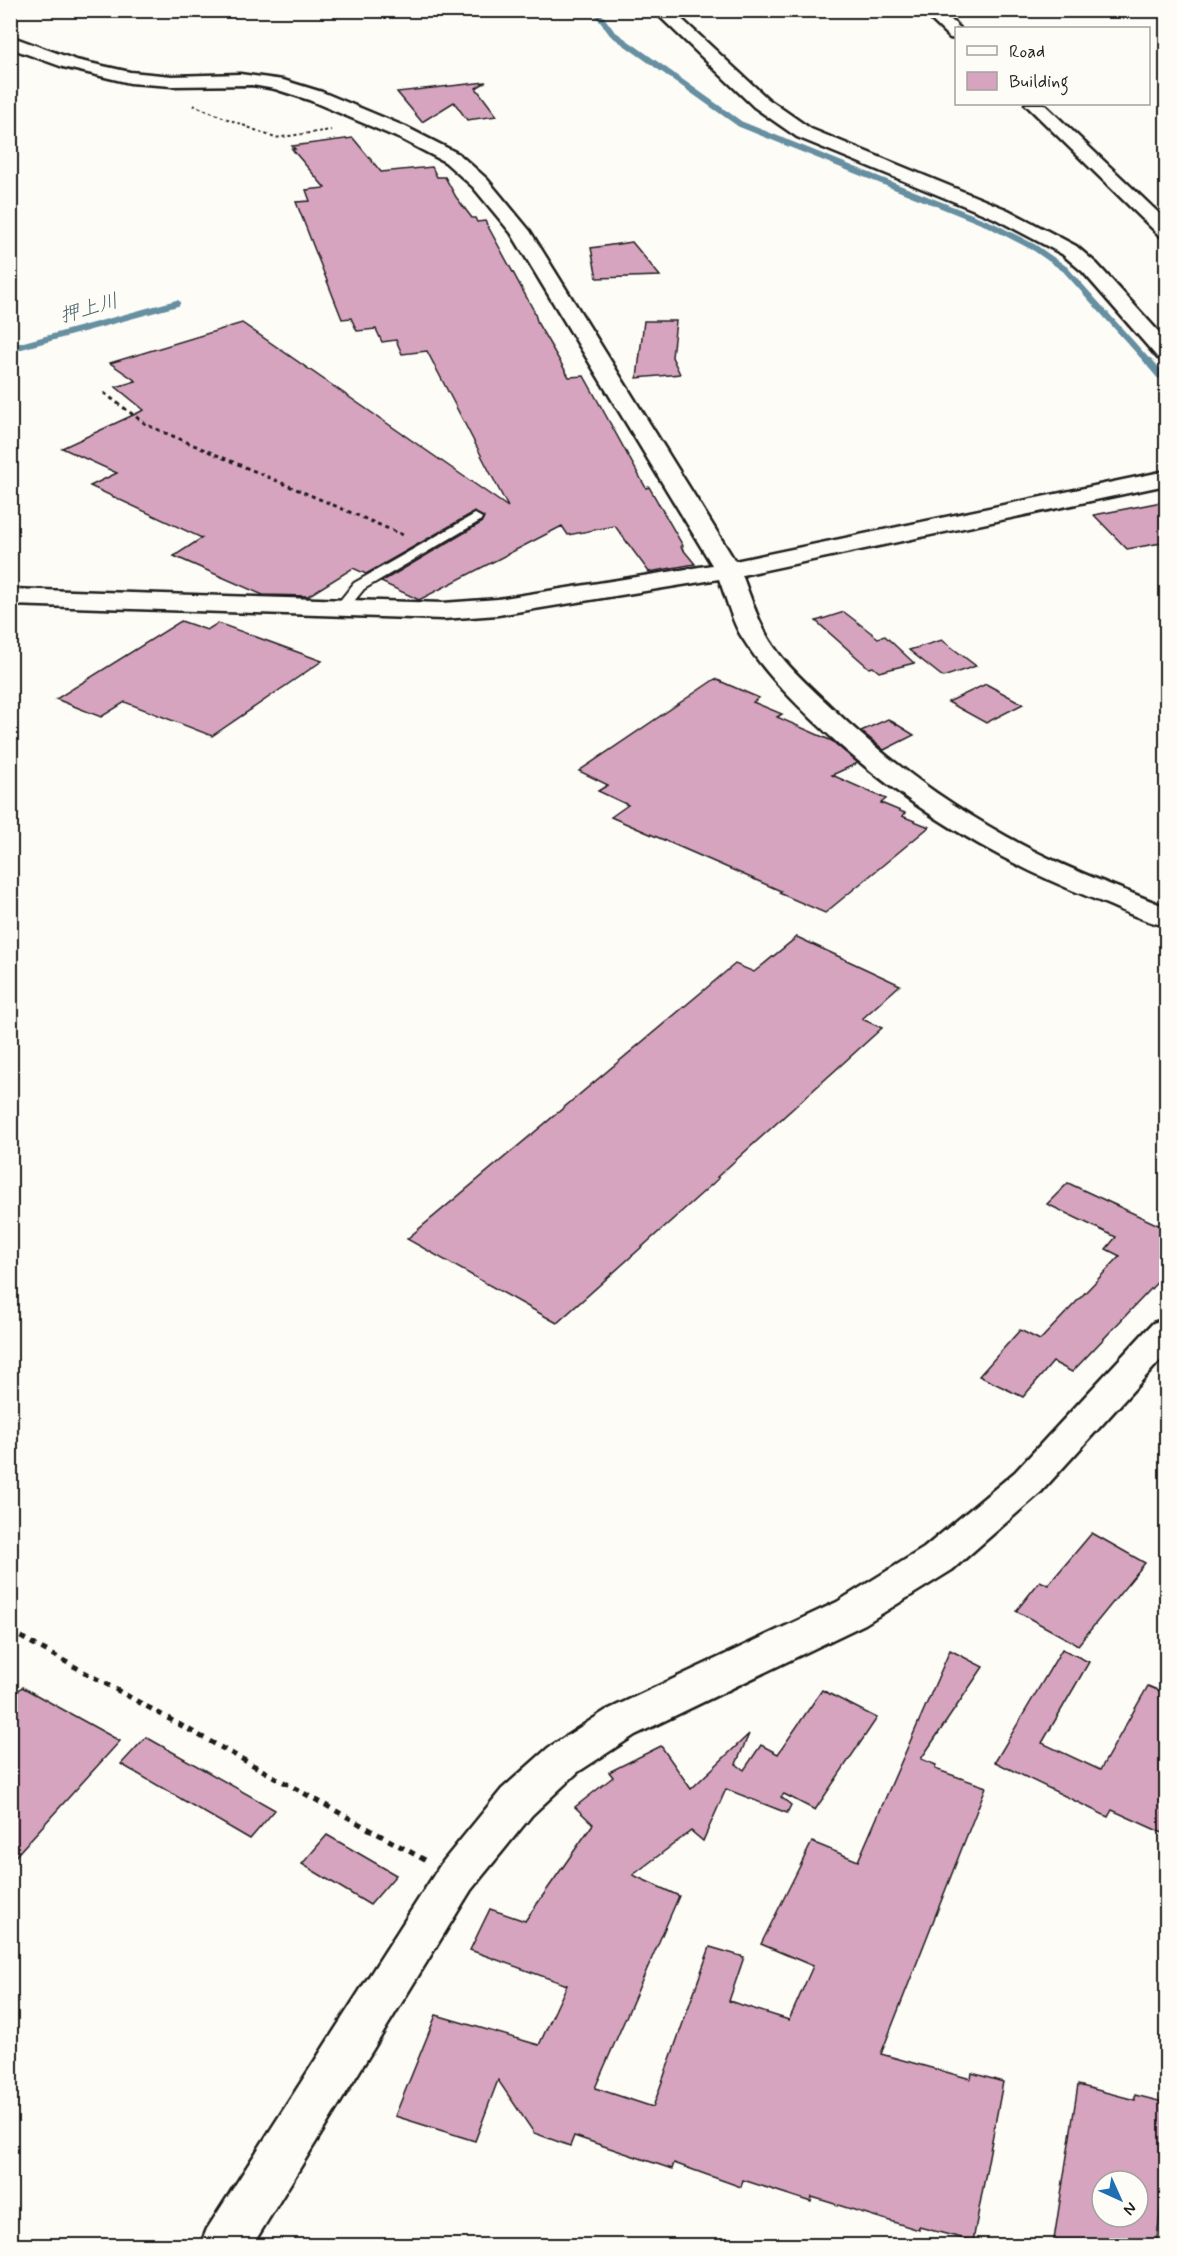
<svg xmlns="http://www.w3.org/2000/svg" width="1177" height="2256" font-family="Mynerve,'Klee One',sans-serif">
  <rect width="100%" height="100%" fill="#fdfcf7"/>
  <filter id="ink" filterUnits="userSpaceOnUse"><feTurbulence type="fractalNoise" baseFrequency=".0167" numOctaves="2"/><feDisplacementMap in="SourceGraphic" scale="12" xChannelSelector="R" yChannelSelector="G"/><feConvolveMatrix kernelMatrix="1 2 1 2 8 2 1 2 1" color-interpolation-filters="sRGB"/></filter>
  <g filter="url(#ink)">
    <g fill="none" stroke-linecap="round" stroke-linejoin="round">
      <g stroke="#668fa1" stroke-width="6">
        <polyline points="595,10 612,33 740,124 991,225 1035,248 1065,269 1150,364"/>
        <polyline points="10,349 177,303"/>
      </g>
      <polyline stroke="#668fa1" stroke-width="8" points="1149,362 1160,375 1165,375"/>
    </g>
    <g fill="#d7a4bf" stroke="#1c1c1c" stroke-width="1.5" fill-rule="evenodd">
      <polygon points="486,82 476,88 497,116 467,120 454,102 422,122 397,92"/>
      <polygon points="353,138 381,172 432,167 437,177 445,177 456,197 472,218 475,218 477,222 485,221 534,311 538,324 569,377 584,376 646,488 649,487 683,546 681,547 695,564 649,572 615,526 568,535 562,526 419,600 381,582 481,523 484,517 474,512 366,574 353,568 308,596 263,595 174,556 202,538 90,486 117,473 62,448 144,410 116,387 136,381 110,363 242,323 508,507 427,351 402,354 396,340 382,342 376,329 357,331 351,318 342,319 296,202 310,201 306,190 325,188 292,149 295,149 292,146"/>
      <polygon points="632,242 660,276 597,278 591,248"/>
      <polygon points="644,321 676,321 672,357 680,374 637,378"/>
      <polygon points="1167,501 1167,542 1127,549 1094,515"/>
      <polygon points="844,612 878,638 885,636 914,663 879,672 873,667 869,668 816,621"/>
      <polygon points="181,621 207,630 218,623 322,661 212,736 125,702 101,717 56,699"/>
      <polygon points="942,640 976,666 943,677 909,650"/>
      <polygon points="715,679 759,698 753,702 782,714 777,717 832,741 858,763 832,775 886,799 881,803 905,813 902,816 929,827 825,913 779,893 781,891 611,817 628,805 598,791 608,785 579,771"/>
      <polygon points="986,684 1023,704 986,723 948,702"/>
      <polygon points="888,719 914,735 884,750 861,731"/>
      <polygon points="797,937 900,985 862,1019 882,1028 717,1177 719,1178 557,1323 407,1239 735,964 754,972"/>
      <polygon points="1068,1183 1167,1229 1167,1272 1072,1372 1053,1362 1023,1397 979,1376 1020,1330 1040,1340 1120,1256 1106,1249 1116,1237 1047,1204"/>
      <polygon points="1092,1533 1145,1563 1078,1645 1016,1611 1040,1581 1048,1585"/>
      <polygon points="1062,1649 1089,1662 1042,1743 1100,1770 1148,1686 1167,1694 1167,1835 1112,1810 1108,1817 995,1762"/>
      <polygon points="950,1650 983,1667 921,1759 936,1765 935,1769 986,1787 881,2054 971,2079 972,2073 1003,2082 973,2241 919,2227 919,2230 812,2197 811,2202 743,2180 741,2187 674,2163 672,2169 574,2136 570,2146 534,2133 498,2080 475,2141 395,2116 436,2015 539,2045 567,1985 470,1950 490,1909 525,1921 593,1824 575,1807 613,1777 609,1772 661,1746 691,1789 749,1734 736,1764 744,1770 761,1745 778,1754 822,1690 877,1718 815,1810 784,1794 781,1797 791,1805 787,1813 726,1789 703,1841 691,1831 633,1875 679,1896 595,2088 653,2107 710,1947 744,1957 729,2001 789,2020 813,1966 761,1944 812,1842 858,1861"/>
      <polygon points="22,1687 120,1741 10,1862 10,1699"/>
      <polygon points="146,1737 275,1810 250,1839 121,1764"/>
      <polygon points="327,1835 396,1875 370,1905 302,1864"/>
      <path d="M1078 2085 1135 2100V2095L1167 2103V2157L1156 2246H1053ZM1102 2181H1138V2217H1102Z"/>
    </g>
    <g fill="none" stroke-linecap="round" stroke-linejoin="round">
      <defs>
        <polygon id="service" points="475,514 482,518 480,521 364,589 346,611 341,612 334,608 354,583"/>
        <path id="minor" d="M10 36 76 60 130 72 172 76 240 74 283 80 322 92 406 127 459 154 487 179 530 231 735 561 1166 471V485L742 575C749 593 755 612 764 630 778 659 806 683 829 705 888 762 955 810 1028 848 1072 871 1120 888 1166 907V926C1142 921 1118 908 1094 899 990 858 894 799 813 720 786 694 760 667 740 634 731 618 726 597 719 579L498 615 443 619 10 605V589L443 603 498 599 712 565 511 233 473 187 445 162 403 140 309 100 275 89 252 85 172 86 130 83 63 67 10 48Z"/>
        <g id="tertiary">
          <polygon points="653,10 672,10 768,99 811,129 1008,210 1076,246 1097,264 1166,340 1166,359 1158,358 1083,272 1062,254 994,218 797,137 754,107"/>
          <polygon points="1166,1319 1166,1354 1041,1492 952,1570 865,1624 635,1735 578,1772 532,1815 471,1890 252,2246 200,2246 207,2229 441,1864 502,1789 548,1748 605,1711 837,1602 924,1548 1015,1472 1153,1323"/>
        </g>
        <g id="motorway">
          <polygon points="921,10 940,10 960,28 956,28 956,39 950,38"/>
          <polygon points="1025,104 1044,104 1166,220 1166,237 1159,235"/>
        </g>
      </defs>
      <use href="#service" stroke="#1c1c1c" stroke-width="4"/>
      <use href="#minor" stroke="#1c1c1c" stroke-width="5"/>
      <use href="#tertiary" stroke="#1c1c1c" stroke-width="5"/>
      <use href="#motorway" stroke="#1c1c1c" stroke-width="5"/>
      <polyline stroke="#1c1c1c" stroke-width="2" stroke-dasharray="3 3" stroke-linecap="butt" points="193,105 275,138 331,130"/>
      <polyline stroke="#1c1c1c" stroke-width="3" stroke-dasharray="4 4" stroke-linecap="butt" points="104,393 147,425 403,535"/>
      <polyline stroke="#1c1c1c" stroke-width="5" stroke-dasharray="6 6" stroke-linecap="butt" points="10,1631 425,1860"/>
      <use href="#service" fill="#fdfcf7" fill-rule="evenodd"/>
      <use href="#minor" fill="#fdfcf7" fill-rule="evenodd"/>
      <use href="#tertiary" fill="#fdfcf7" fill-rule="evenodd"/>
      <use href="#motorway" fill="#fdfcf7" fill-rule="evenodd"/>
    </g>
  </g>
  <g text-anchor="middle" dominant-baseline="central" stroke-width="4.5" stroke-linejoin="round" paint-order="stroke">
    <g font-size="20" font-style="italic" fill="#475f6a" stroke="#fdfcf7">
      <text transform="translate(89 309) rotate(-16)">押上川</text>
    </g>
  </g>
  <rect width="1177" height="2256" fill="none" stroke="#fdfcf7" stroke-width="36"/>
  <rect x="18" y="18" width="1141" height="2220" fill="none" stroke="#1c1c1c" stroke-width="2" filter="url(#ink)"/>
  <rect x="955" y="27" width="195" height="78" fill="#fdfcf7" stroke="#a3a29f" stroke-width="1.5"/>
  <rect x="967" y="46" width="30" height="9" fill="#fdfcf7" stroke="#a3a29f" stroke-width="1.5"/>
  <text x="1009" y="57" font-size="18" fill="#1c1c1c">Road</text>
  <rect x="967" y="72" width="30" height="18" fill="#d7a4bf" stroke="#a3a29f" stroke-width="1.5"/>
  <text x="1009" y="87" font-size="18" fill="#1c1c1c">Building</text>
  <g transform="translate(1120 2199) rotate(135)"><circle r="28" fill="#fdfcf7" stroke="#a3a29f" stroke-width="1.5"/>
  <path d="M0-4.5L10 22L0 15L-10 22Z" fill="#1f6fb2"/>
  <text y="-9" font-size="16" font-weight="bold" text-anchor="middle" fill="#1c1c1c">N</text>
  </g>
</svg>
